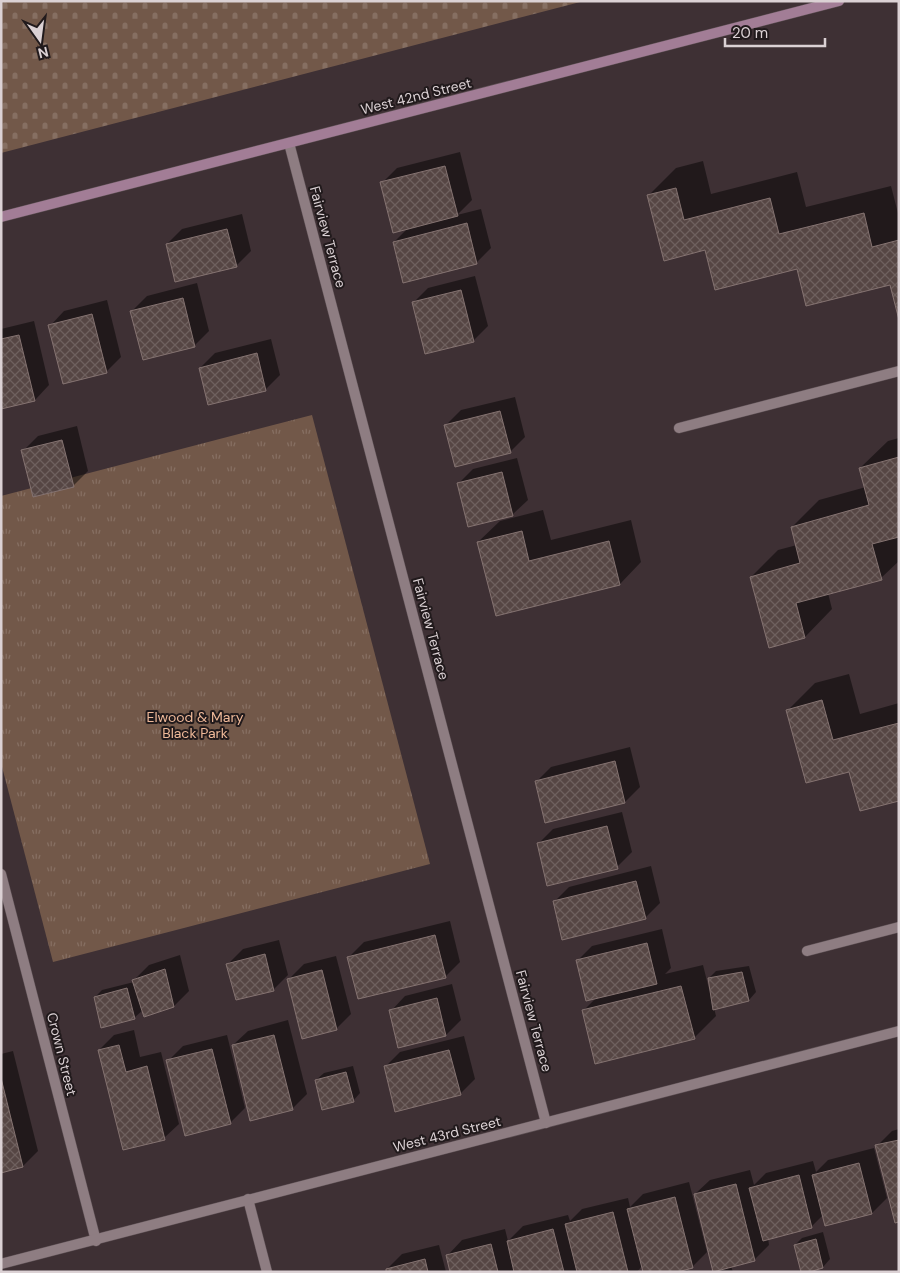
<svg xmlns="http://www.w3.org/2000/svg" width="900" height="1273" font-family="'DM Sans',sans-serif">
  <defs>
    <pattern id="cemetery-stones" width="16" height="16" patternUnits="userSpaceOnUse" patternTransform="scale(1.25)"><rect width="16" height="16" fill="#725849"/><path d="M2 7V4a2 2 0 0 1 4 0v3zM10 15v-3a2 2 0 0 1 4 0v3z" fill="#866f62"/></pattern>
    <pattern id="park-tufts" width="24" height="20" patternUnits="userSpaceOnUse" patternTransform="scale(1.25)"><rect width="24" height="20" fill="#725849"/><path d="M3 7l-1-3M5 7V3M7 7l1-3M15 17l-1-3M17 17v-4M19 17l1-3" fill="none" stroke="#866f62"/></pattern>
    <pattern id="building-cross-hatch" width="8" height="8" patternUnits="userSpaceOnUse" patternTransform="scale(1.25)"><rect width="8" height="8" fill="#564644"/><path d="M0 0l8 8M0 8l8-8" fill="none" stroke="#6e605e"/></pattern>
  </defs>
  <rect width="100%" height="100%" fill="#3e3034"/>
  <polygon fill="url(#cemetery-stones)" points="1,1 584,1 1,153"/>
  <polygon fill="url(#park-tufts)" points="312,415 430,864 53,962 1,763 1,496"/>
  <g fill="#0007">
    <polygon points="460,152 472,200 457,215 481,209 491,248 476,263 394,242 409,227 382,183 397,168"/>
    <polygon points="703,161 711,194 797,172 806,207 891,186 899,217 899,315 891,284 798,268 706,249 649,195 676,168"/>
    <polygon points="242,214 251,251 236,266 167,244 182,229"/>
    <polygon points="475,276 488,326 473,341 413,303 428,288"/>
    <polygon points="197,283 209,331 194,346 132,311 147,296"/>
    <polygon points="107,300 121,357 106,372 50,326 64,311"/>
    <polygon points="34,321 49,385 35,400 1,408 1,329"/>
    <polygon points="271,339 280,375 265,390 200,368 215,353"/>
    <polygon points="515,397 525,437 510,452 446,425 461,410"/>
    <polygon points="77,426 88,471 73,486 23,451 38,436"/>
    <polygon points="899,438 899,561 881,578 828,593 832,609 805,637 770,646 751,577 778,550 797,545 792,527 819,500 866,487 860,468 888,441"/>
    <polygon points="517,458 528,500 513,514 468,525 458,484 473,469"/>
    <polygon points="543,510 551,540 631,520 641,562 620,584 497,615 478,542 500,521"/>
    <polygon points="849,674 860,714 899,703 899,799 850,770 788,710 815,683"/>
    <polygon points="630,747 640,787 625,802 536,782 551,767"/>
    <polygon points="622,812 632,852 617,867 538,844 553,829"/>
    <polygon points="651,866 660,903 645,918 554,902 569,887"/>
    <polygon points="450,921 460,962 445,977 349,957 364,942"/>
    <polygon points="662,929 671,968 665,974 703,965 709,989 711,989 709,978 716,971 749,966 756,992 749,1000 714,1008 716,1016 694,1038 583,1011 597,997 577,961 592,946"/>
    <polygon points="279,940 288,975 273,990 228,964 243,949"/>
    <polygon points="180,955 189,991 174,1006 145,1015 143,1010 134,1018 95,997 102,990 134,982 134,980 149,965"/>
    <polygon points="336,956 351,1014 336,1029 289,979 304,964"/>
    <polygon points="452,984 461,1020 446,1035 399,1047 391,1011 405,996"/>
    <polygon points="288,1020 307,1094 292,1109 233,1045 248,1031"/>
    <polygon points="134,1030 140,1057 161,1052 179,1124 164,1138 99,1050 114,1035"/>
    <polygon points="227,1035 245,1108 230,1123 168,1061 183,1046"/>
    <polygon points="464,1036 475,1079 460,1094 385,1067 400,1052"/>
    <polygon points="13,1051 38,1151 23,1166 1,1172 1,1054"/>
    <polygon points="353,1066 360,1093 353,1101 316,1080 324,1073"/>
    <polygon points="899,1129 899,1221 877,1146 892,1131"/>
    <polygon points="874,1148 887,1198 872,1213 823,1215 811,1227 768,1238 769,1245 754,1260 731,1266 733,1272 711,1272 714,1271 695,1194 710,1180 750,1170 754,1185 766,1173 813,1161 816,1172 828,1160"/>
    <polygon points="689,1182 707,1252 692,1267 687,1268 688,1272 644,1272 642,1266 637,1272 452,1272 448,1255 462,1240 505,1229 508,1241 523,1226 568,1215 570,1221 582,1209 628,1198 630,1207 643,1194"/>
    <polygon points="823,1232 830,1259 823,1267 805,1272 795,1245 802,1238"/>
    <polygon points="439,1245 446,1272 388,1272 387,1269 402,1254"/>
  </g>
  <g fill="url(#building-cross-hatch)" stroke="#857371">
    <polygon points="445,166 458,216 393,233 380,182"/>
    <polygon points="676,188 684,220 770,198 779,234 864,213 872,247 899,240 899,320 890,285 806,306 797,269 715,290 705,250 664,261 647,195"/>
    <polygon points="467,223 477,264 403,283 393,242"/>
    <polygon points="227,229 237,267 175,282 166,244"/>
    <polygon points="461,290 474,342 425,354 412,302"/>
    <polygon points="183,298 195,347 143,360 130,311"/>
    <polygon points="92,314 107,373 63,384 48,325"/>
    <polygon points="19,335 35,401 1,409 1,339"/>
    <polygon points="257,353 266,391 208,405 199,368"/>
    <polygon points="500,411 511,453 455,467 444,425"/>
    <polygon points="62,440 74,487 33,497 21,450"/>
    <polygon points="899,457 899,537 872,544 882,580 796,603 805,638 769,648 750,577 800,563 791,527 869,505 859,468"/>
    <polygon points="502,472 513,516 468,527 457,483"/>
    <polygon points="522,531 529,561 609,541 620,585 496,616 477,542"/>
    <polygon points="822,700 833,740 899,723 899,801 860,811 849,772 806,783 786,710"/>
    <polygon points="615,761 625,803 545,823 535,781"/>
    <polygon points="607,826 618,869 547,886 537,843"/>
    <polygon points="636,881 646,919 562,940 553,901"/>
    <polygon points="435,935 446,978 358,999 347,957"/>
    <polygon points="647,943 657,984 586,1001 576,960"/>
    <polygon points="265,954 274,991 236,1000 226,964"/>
    <polygon points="165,969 174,1007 144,1017 132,980"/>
    <polygon points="322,970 337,1030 302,1039 287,979"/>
    <polygon points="742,972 749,1001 713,1010 708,978"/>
    <polygon points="681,986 695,1039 595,1064 582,1010"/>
    <polygon points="127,988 135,1019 101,1028 94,997"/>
    <polygon points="437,998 446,1036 398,1048 389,1010"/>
    <polygon points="274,1035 293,1110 250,1121 232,1045"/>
    <polygon points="119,1045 126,1072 147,1066 165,1140 123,1150 98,1050"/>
    <polygon points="212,1049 231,1124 185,1136 166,1060"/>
    <polygon points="449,1050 461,1095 395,1112 384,1066"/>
    <polygon points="346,1072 354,1102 322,1110 315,1080"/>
    <polygon points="1,1078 23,1167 1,1173"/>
    <polygon points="899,1140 899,1222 895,1223 875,1145"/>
    <polygon points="859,1163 872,1214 825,1226 812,1175"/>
    <polygon points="799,1175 812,1228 763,1241 749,1188"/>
    <polygon points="736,1184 755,1261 713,1272 694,1194"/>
    <polygon points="675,1197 693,1268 677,1272 643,1272 627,1209"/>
    <polygon points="613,1212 628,1272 577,1272 565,1224"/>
    <polygon points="553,1229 564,1272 514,1272 507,1241"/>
    <polygon points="816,1239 823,1268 809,1272 801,1272 794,1245"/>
    <polygon points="491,1244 498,1272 450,1272 446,1255"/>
    <polygon points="425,1259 428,1272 386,1272 386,1269"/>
  </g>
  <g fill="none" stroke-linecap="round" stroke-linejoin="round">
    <defs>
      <g id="lane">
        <polyline points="679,428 899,371"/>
        <polyline points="807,951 899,927"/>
      </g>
      <g id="street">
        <polyline points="289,143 546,1123"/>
        <polyline points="1,874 96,1241"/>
        <polyline points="248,1199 267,1272"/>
        <polyline points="1,1264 899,1031"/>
      </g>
      <polyline id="secondary" points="1,217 839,1"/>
    </defs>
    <use href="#lane" stroke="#5c4f53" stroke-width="11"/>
    <use href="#street" stroke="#5c4f53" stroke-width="11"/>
    <use href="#secondary" stroke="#5c4f53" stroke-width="11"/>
    <use href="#lane" stroke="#8e7d82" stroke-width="10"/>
    <use href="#street" stroke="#8e7d82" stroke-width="10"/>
    <use href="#secondary" stroke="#a27d96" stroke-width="10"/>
  </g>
  <g text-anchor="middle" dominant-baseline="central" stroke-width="4" stroke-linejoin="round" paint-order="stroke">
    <g font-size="14" fill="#dbd1d4" stroke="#211a1c">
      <text transform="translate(416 96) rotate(-14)">West 42nd Street</text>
      <text transform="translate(328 237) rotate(75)">Fairview Terrace</text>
      <text transform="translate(431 629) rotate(75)">Fairview Terrace</text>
      <text transform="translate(534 1021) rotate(75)">Fairview Terrace</text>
      <text transform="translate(62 1054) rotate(76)">Crown Street</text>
      <text transform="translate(447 1134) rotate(-14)">West 43rd Street</text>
    </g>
    <g font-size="14" fill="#efb999" stroke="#211a1c">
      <text x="195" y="717">Elwood &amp; Mary<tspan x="195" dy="16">Black Park</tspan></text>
    </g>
  </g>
  <rect width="900" height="1273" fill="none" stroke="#dbd1d4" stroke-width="5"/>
  <g transform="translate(40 40) rotate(166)" stroke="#211a1c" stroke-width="4" paint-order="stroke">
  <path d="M0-4L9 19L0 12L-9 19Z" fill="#dbd1d4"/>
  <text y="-8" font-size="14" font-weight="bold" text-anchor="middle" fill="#dbd1d4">N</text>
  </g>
  <path d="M725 38v8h100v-8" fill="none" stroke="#dbd1d4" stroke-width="2.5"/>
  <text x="732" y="38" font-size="15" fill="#dbd1d4" stroke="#211a1c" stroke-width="4" paint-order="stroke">20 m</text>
</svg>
